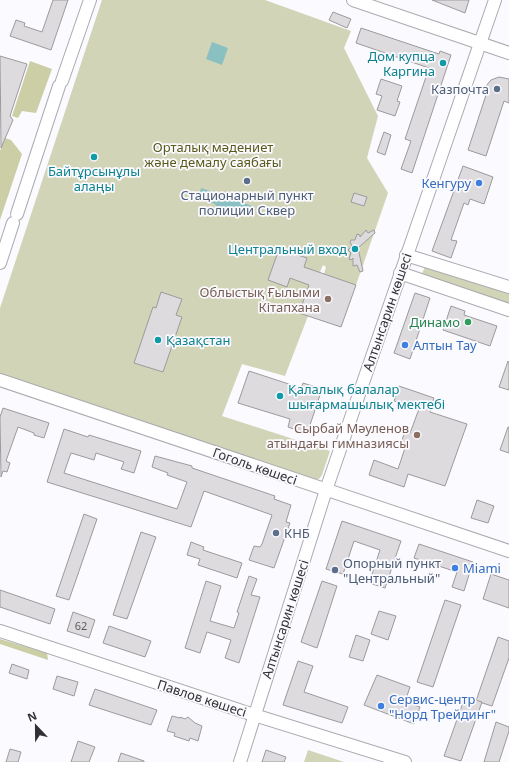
<svg xmlns="http://www.w3.org/2000/svg" width="509" height="762" font-family="'Noto Sans',sans-serif">
  <rect width="100%" height="100%" fill="#fafaff"/>
  <g fill="#d2d4b7">
    <polygon points="102,0 265,0 351,31 344,48 378,116 367,158 388,193 356,285 324,274 326,267 323,265 320,272 314,271 308,316 285,376 242,364 222,416 330,451 322,475 319,479 313,480 0,375 0,308"/>
    <polygon points="425,266 509,294 509,307 421,277"/>
    <polygon points="308,750 344,762 304,762"/>
  </g>
  <g fill="#cccea5">
    <polygon points="30,61 52,69 36,113 22,111 18,118 12,116"/>
    <polygon points="5,138 11,140 22,154 0,220 0,151"/>
    <polygon points="0,639 47,653 48,660 0,644"/>
  </g>
  <g fill="#8bc0c2">
    <polygon points="212,42 228,48 222,65 206,59"/>
    <polygon points="201,188 219,194 227,191 233,193 238,201 255,207 252,217 234,211 225,215 219,213 215,204 198,199"/>
  </g>
  <g fill="#dedbdf" stroke="#9d9a9d">
    <polygon points="53,0 68,0 51,50 10,36 16,20 25,23 24,26 42,32"/>
    <polygon points="432,0 469,0 465,13"/>
    <polygon points="333,12 351,19 347,28 329,20"/>
    <polygon points="361,28 439,54 440,51 451,55 412,173 401,169 411,141 405,139 429,68 356,43"/>
    <polygon points="0,56 27,64 10,116 13,120 1,148"/>
    <polygon points="499,77 509,79 509,103 504,101 486,156 468,150 486,95 484,94 486,86 491,80"/>
    <polygon points="381,79 402,86 397,101 400,102 395,116 377,110 382,96 376,94"/>
    <polygon points="384,132 391,135 385,155 377,152"/>
    <polygon points="463,166 493,177 484,204 470,199 468,205 464,203 451,240 457,241 451,258 432,251"/>
    <polygon points="354,193 367,197 364,206 351,202"/>
    <polygon points="366,230 368,233 374,230 375,233 358,248 363,271 360,272 357,265 353,266 353,258 351,260 349,259 351,253 348,250 352,246 350,242 351,240 355,240 357,234 360,235 360,237"/>
    <polygon points="279,249 307,258 304,267 356,285 341,327 299,313 309,285 290,278 287,287 268,280"/>
    <polygon points="161,292 182,299 176,315 182,317 163,372 134,363 153,307 156,308"/>
    <polygon points="415,293 430,298 410,359 394,353"/>
    <polygon points="451,306 465,311 464,315 497,326 490,346 443,330"/>
    <polygon points="508,361 509,362 509,390 499,387"/>
    <polygon points="249,371 301,388 303,383 322,389 307,434 288,427 290,419 238,403"/>
    <polygon points="399,386 434,398 430,412 467,424 445,486 408,474 404,487 369,475 374,460 398,469 406,445 401,443 405,431 410,433 419,409 394,401"/>
    <polygon points="3,408 49,423 44,438 34,435 34,433 18,427 6,461 10,463 7,472 3,471 1,477 0,417"/>
    <polygon points="508,427 509,427 509,453 500,450"/>
    <polygon points="64,429 88,437 89,435 141,451 134,473 121,469 124,462 96,453 94,460 71,453 64,473 177,509 187,482 167,475 168,473 152,467 155,456 192,466 192,468 275,496 274,499 291,505 286,522 290,523 274,568 249,560 254,546 260,547 262,544 272,515 204,491 191,527 47,482"/>
    <polygon points="477,500 494,506 488,523 471,518"/>
    <polygon points="84,514 97,519 69,600 56,596"/>
    <polygon points="342,521 401,541 385,588 369,583 380,550 354,541 343,574 326,569"/>
    <polygon points="141,532 156,537 127,619 113,615"/>
    <polygon points="191,542 204,547 203,550 242,563 237,578 198,565 200,559 187,555"/>
    <polygon points="419,544 473,562 464,591 452,587 457,572 414,558"/>
    <polygon points="491,574 509,580 509,608 483,599"/>
    <polygon points="249,576 257,579 251,595 260,597 239,663 225,658 231,640 207,632 200,653 185,648 206,581 221,586 210,621 234,628 239,613 237,612"/>
    <polygon points="322,581 337,586 317,648 301,642"/>
    <polygon points="0,590 55,609 50,624 0,607"/>
    <polygon points="445,600 461,605 433,687 417,682"/>
    <polygon points="379,611 396,616 388,640 371,634"/>
    <polygon points="73,612 95,620 89,638 67,631"/>
    <polygon points="109,626 151,641 145,657 103,643"/>
    <polygon points="356,635 370,640 363,661 349,657"/>
    <polygon points="498,637 509,641 509,658 492,706 476,701"/>
    <polygon points="298,661 313,666 304,692 348,707 342,723 283,705"/>
    <polygon points="12,664 29,670 27,679 9,673"/>
    <polygon points="377,675 410,687 405,702 420,707 414,724 364,705"/>
    <polygon points="57,676 78,682 74,696 53,689"/>
    <polygon points="95,689 157,710 151,725 89,705"/>
    <polygon points="465,697 482,702 461,761 444,756"/>
    <polygon points="172,716 180,718 180,717 185,719 188,717 195,723 202,726 198,741 190,738 189,741 174,736 175,733 167,731"/>
    <polygon points="496,722 509,727 509,731 499,762 484,762"/>
    <polygon points="78,741 95,747 89,762 71,762"/>
    <polygon points="10,749 21,752 18,762 6,762"/>
    <polygon points="266,750 286,757 284,762 262,762"/>
    <polygon points="121,753 144,761 144,762 118,762"/>
  </g>
  <g fill="none" stroke-linecap="round" stroke-linejoin="round">
    <defs>
      <g id="minor">
        <polyline points="353,0 509,53"/>
        <polyline points="62,81 90,0"/>
        <polyline points="17,214 59,86"/>
        <polyline points="406,255 509,287"/>
        <polyline points="0,263 13,223"/>
        <polyline points="400,273 509,310"/>
        <polyline points="0,380 509,551"/>
        <polyline points="0,631 254,715 405,762"/>
        <polyline points="240,762 326,490 495,0"/>
      </g>
    </defs>
    <use href="#minor" stroke="#abacb0" stroke-width="14"/>
    <use href="#minor" stroke="#fff" stroke-width="12"/>
  </g>
  <g fill="#0f9aa8" stroke="#fafaff" stroke-width="1.5">
    <circle cx="443" cy="63" r="4"/>
    <circle cx="94" cy="157" r="4"/>
    <circle cx="355" cy="249" r="4"/>
    <circle cx="158" cy="340" r="4"/>
    <circle cx="280" cy="396" r="4"/>
  </g>
  <g fill="#5c6f8a" stroke="#fafaff" stroke-width="1.5">
    <circle cx="497" cy="89" r="4"/>
    <circle cx="247" cy="181" r="4"/>
    <circle cx="276" cy="533" r="4"/>
    <circle cx="335" cy="570" r="4"/>
  </g>
  <g fill="#3f7fe0" stroke="#fafaff" stroke-width="1.5">
    <circle cx="479" cy="183" r="4"/>
    <circle cx="405" cy="345" r="4"/>
    <circle cx="455" cy="568" r="4"/>
    <circle cx="381" cy="706" r="4"/>
  </g>
  <g fill="#8d6e63" stroke="#fafaff" stroke-width="1.5">
    <circle cx="328" cy="299" r="4"/>
    <circle cx="417" cy="435" r="4"/>
  </g>
  <circle fill="#2e9e5b" stroke="#fafaff" stroke-width="1.5" cx="468" cy="322" r="4"/>
  <g text-anchor="middle" dominant-baseline="central" stroke-width="3.5" stroke-linejoin="round" paint-order="stroke">
    <g font-size="11" fill="#5c5c5e">
      <text x="81" y="625">62</text>
    </g>
    <g font-size="13" fill="#0d838f" stroke="#fafaff" text-anchor="end">
      <text x="435" y="56">Дом купца<tspan x="435" dy="15">Каргина</tspan></text>
      <text x="94" y="171" text-anchor="middle">Байтұрсынұлы<tspan x="94" dy="15">алаңы</tspan></text>
      <text x="347" y="249">Центральный вход</text>
      <text x="166" y="340" text-anchor="start">Қазақстан</text>
      <text x="288" y="389" text-anchor="start">Қалалық балалар<tspan x="288" dy="15">шығармашылық мектебі</tspan></text>
    </g>
    <g font-size="13" fill="#4e5e75" stroke="#fafaff" text-anchor="start">
      <text x="489" y="89" text-anchor="end">Казпочта</text>
      <text x="247" y="195" text-anchor="middle">Стационарный пункт<tspan x="247" dy="15">полиции Сквер</tspan></text>
      <text x="284" y="533">КНБ</text>
      <text x="343" y="563">Опорный пункт<tspan x="343" dy="15">"Центральный"</tspan></text>
    </g>
    <g font-size="13" fill="#595a1a" stroke="#fafaff">
      <text x="213" y="147">Орталық мәдениет<tspan x="213" dy="15">және демалу саябағы</tspan></text>
    </g>
    <g font-size="13" fill="#366cbe" stroke="#fafaff" text-anchor="start">
      <text x="471" y="183" text-anchor="end">Кенгуру</text>
      <text x="413" y="345">Алтын Тау</text>
      <text x="463" y="568">Miami</text>
      <text x="389" y="699">Сервис-центр<tspan x="389" dy="15">"Норд Трейдинг"</tspan></text>
    </g>
    <g font-size="13" fill="#785e54" stroke="#fafaff" text-anchor="end">
      <text x="320" y="292">Облыстық Ғылыми<tspan x="320" dy="15">Кітапхана</tspan></text>
      <text x="409" y="428">Сырбай Мәуленов<tspan x="409" dy="15">атындағы гимназиясы</tspan></text>
    </g>
    <g font-size="13" fill="#313133" stroke="#fafaff">
      <text transform="translate(387 312) rotate(-71)">Алтынсарин көшесі</text>
      <text transform="translate(255 466) rotate(19)">Гоголь көшесі</text>
      <text transform="translate(285 619) rotate(-72)">Алтынсарин көшесі</text>
      <text transform="translate(202 698) rotate(18)">Павлов көшесі</text>
    </g>
    <g font-size="13" fill="#27864d" stroke="#fafaff" text-anchor="end">
      <text x="460" y="322">Динамо</text>
    </g>
  </g>
  <g transform="translate(36 726) rotate(338)" stroke="#fafaff" stroke-width="3" paint-order="stroke">
  <path d="M0-3L7 15L0 10L-7 15Z" fill="#313133"/>
  <text y="-6" font-size="11" font-weight="bold" text-anchor="middle" fill="#313133">N</text>
  </g>
</svg>
